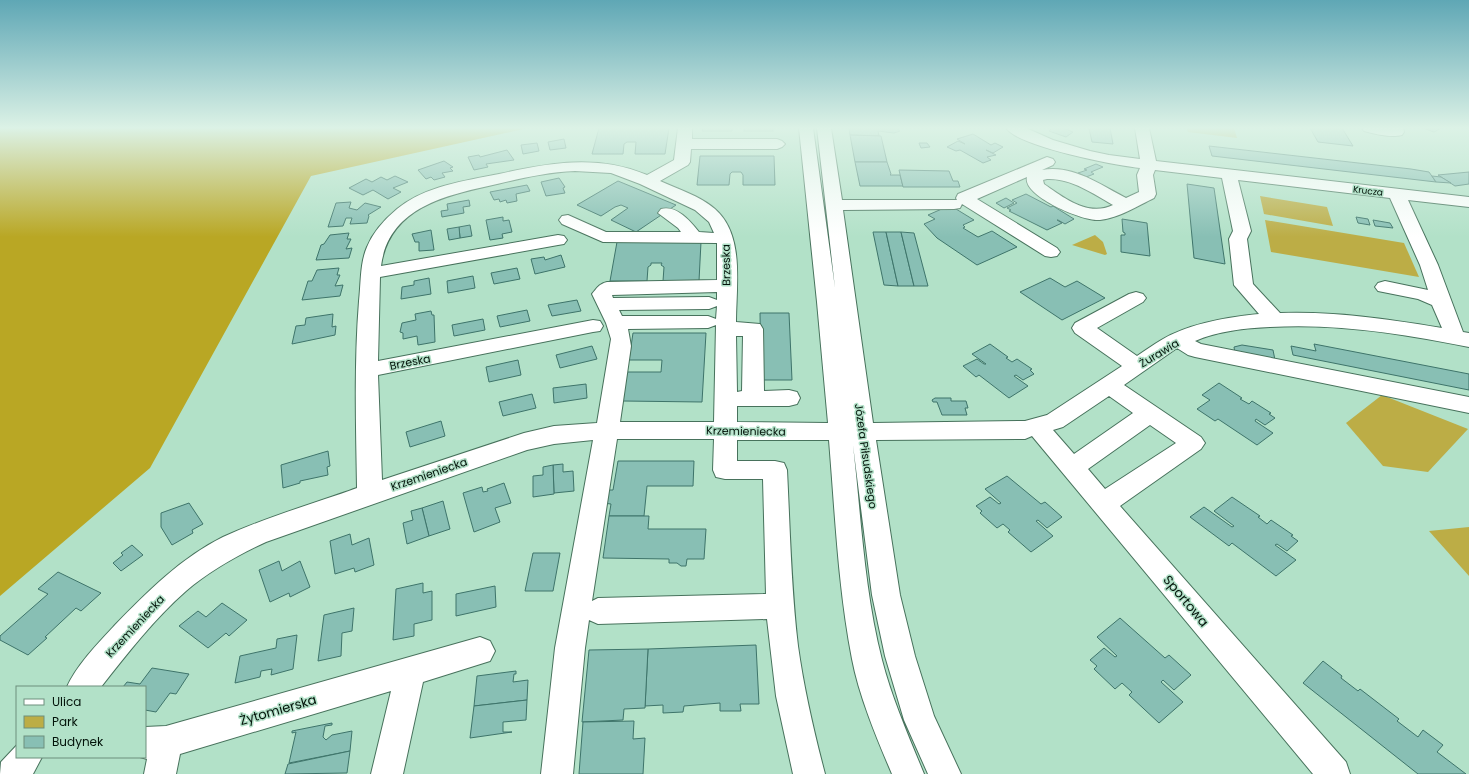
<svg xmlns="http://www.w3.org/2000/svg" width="1469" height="774" font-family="Poppins,sans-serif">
  <rect width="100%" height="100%" fill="#b2e1c8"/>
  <g fill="#bcad46">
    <polygon points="1187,128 1234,128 1237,138 1188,132"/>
    <polygon points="1260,196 1327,207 1333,226 1264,214"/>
    <polygon points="1265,220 1404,243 1419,277 1271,252"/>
    <polygon points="1095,235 1103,242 1107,254 1105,255 1072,245"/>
    <polygon points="1382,395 1468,429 1428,472 1383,466 1346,423"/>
    <polygon points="1469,527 1469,576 1429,531"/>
  </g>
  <polygon fill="#b9a724" points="0,128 528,128 311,176 150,468 0,596"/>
  <g fill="#88bfb4" stroke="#3e746a">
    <polygon points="599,128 669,128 665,154 635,154 636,142 627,142 624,144 623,154 592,154"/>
    <polygon points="703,128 732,128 732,131 702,131"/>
    <rect x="744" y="128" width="29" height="3"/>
    <polygon points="849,128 896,128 900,131 894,133 878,131 879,136 850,135"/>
    <polygon points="1052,128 1063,128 1073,132 1066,137 1049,131"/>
    <polygon points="1089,128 1110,128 1113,144 1092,142"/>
    <polygon points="1310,128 1342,128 1353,146 1318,142"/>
    <polygon points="1423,128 1441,128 1434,132"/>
    <polygon points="973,134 991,145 995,143 1003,147 993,153 986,150 996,155 987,157 991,160 983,163 960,150 956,151 947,147 958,141 965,144 957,139"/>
    <polygon points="850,135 881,136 887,162 855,162"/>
    <polygon points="564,139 566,148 550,150 548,142"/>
    <polygon points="537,143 539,151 523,154 521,145"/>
    <polygon points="919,143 927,143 930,147 921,148"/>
    <polygon points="1209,146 1411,169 1429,172 1436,182 1212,156"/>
    <polygon points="507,150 514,160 486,164 488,167 474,170 468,157 479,155 480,157"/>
    <polygon points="700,156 774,156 775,185 743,185 743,175 741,172 732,172 730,174 729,185 697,185"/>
    <polygon points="444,161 453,167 450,168 453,171 442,173 445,177 434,180 431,177 426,179 418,170"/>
    <polygon points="855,162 887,162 891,174 890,175 900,175 903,186 860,186"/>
    <polygon points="1096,164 1103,167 1091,172 1094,174 1086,177 1078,173 1087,170 1084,169"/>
    <polygon points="899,170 949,171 953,181 958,181 960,187 903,187"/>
    <polygon points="1469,172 1469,184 1455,186 1438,175"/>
    <polygon points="395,176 408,182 393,188 401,192 388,199 373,190 363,195 349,188 366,179 372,182 381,177 387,180"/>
    <polygon points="1432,176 1441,177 1451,183 1436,182"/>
    <polygon points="559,178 565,187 563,188 565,193 546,196 541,182"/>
    <polygon points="618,181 676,205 636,232 611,220 628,208 621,205 615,207 601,216 577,205"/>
    <polygon points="1187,184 1214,188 1225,264 1194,258"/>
    <polygon points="527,185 530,191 516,194 517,201 507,203 506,200 500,202 499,199 494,200 490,192"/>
    <polygon points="1026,194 1051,207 1053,206 1074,219 1065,224 1058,220 1057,220 1062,223 1047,230 1009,211 1011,210 1007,208 1017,203 1012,200"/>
    <polygon points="1006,198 1014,203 1004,208 996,203"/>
    <polygon points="469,200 470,206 463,207 464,213 442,217 441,211 448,210 447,204"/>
    <polygon points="351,202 349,208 357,210 365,203 381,207 368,215 369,216 367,223 350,224 352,218 346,218 343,226 328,227 336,203"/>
    <polygon points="944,208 956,209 974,220 963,225 965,227 963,228 978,237 992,231 1017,247 977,265 937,238 924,224 935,219 928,215"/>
    <polygon points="503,217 503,221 509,220 512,232 502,234 503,238 490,240 486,220"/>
    <polygon points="1356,217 1368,219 1370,225 1358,223"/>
    <polygon points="1122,219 1147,223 1150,256 1121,252 1121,235 1125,235 1125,233 1123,232"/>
    <polygon points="1373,220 1390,223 1393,228 1375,226"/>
    <polygon points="470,225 472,236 460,238 459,227"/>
    <polygon points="459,227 460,238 449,240 447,229"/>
    <polygon points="431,230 434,250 419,251 419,242 415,242 412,234"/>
    <polygon points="873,232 886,232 898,286 884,285"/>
    <polygon points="886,232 901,232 914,286 898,286"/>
    <polygon points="901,232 914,233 928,286 914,286"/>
    <polygon points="349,233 347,239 351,239 346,249 352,248 349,258 316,260 321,245 324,244 330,235"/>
    <polygon points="617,242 701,242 699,281 663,281 664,267 661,265 662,263 651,263 651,265 648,267 647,281 610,281"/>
    <polygon points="561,255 565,267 535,274 531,259 544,257 545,260"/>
    <polygon points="339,268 337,275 340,275 335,286 343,285 340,296 302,300 308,281 312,281 317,270"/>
    <polygon points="517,268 520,279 494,284 491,273"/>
    <polygon points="473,276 475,288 448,293 447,281"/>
    <polygon points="429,278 431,294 401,299 402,287 414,285 414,281"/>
    <polygon points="1050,278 1065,287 1077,281 1105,298 1062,320 1020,292"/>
    <polygon points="577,300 581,311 552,316 548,305"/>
    <polygon points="527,310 530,321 500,327 497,316"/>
    <polygon points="431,311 432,315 434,315 435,342 418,345 417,336 403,339 403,333 400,332 402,323 416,320 415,314"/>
    <polygon points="760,313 789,313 792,380 761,380"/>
    <polygon points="333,314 332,327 336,326 335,335 292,344 296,326 305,325 306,318"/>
    <polygon points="483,319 485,330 454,336 452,325"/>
    <polygon points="633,333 706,333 702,402 623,401 627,372 661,372 662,360 629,360"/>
    <polygon points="990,344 1008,357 1006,358 1012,362 1017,359 1032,369 1030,370 1034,374 1023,380 1016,375 1014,376 1028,386 1009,398 979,375 976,377 963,366 977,359 984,364 986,364 972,354"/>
    <polygon points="1314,344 1469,374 1469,390 1293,355 1291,346 1316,351"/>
    <polygon points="1242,345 1273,350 1275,360 1235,353 1234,347"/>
    <polygon points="592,346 597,359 560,368 556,355"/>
    <polygon points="518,360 521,375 489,382 486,367"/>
    <polygon points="1219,383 1242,398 1240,399 1249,404 1252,401 1271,413 1269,414 1275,418 1265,425 1256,419 1255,421 1273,433 1257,445 1218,419 1215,421 1197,409 1210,400 1202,395"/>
    <polygon points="586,384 587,398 554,403 553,388"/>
    <polygon points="532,394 536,408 503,416 499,402"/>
    <polygon points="935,398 951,398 951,401 966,401 968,408 965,408 967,415 942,415 937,402 933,402 932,400"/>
    <polygon points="441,421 445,436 410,447 406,432"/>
    <polygon points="328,451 330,466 327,467 328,475 300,481 300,483 283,488 281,465"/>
    <polygon points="618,461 694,461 693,486 647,486 644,516 609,516 611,504 603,503 609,490 613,490"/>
    <polygon points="563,464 563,472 573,471 574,491 554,493 553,465"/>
    <polygon points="553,465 554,494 533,497 533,476 543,475 543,467"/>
    <polygon points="1007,476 1041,504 1045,502 1062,517 1047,528 1038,520 1036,521 1053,536 1031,552 1008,532 1010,530 1003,524 997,528 980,513 982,511 976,506 990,497 999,504 1001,503 985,489"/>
    <polygon points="504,483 511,503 495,508 500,522 474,532 463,493 482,487 483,492 488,491 487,489"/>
    <polygon points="1232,497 1260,516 1258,517 1267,524 1271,520 1293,535 1291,536 1298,541 1287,551 1277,544 1275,545 1296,560 1276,576 1232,543 1229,546 1190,517 1204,507 1232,527 1234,526 1214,511"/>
    <polygon points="443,501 450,529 429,536 422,508"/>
    <polygon points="189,503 203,524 192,530 193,533 172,545 161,527 161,513"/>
    <polygon points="422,508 429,536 407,544 403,523 413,520 411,511"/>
    <polygon points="609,516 649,516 648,529 706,529 704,559 687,559 686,566 681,566 677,563 669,563 669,559 603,558"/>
    <polygon points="350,534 352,545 369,538 374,565 355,572 354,568 335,574 330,541"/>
    <polygon points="132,545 143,555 121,571 113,563 123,555 121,553"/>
    <polygon points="533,553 560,553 553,591 525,591"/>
    <polygon points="279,561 282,571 300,561 310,587 290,597 289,593 270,602 259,570"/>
    <polygon points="58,572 101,593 81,611 76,608 45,637 47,638 28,655 0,640 0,636 48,594 38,589"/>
    <polygon points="423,583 423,593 432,591 432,620 414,624 414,636 393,640 396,589"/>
    <polygon points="495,586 496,607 456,616 456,594"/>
    <polygon points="222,603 247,620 229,636 226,633 208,648 179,626 198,611 206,617"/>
    <polygon points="354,608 352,631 342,633 341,656 318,661 324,615"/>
    <polygon points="1120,618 1165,658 1169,655 1191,675 1174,690 1163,680 1161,682 1183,702 1159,723 1129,695 1132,692 1122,683 1115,689 1094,669 1097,666 1090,660 1104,648 1115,657 1117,656 1097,637"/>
    <polygon points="297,635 293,669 271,675 272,669 261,671 260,677 235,683 240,656 276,648 277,639"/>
    <polygon points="756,645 759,704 740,704 741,711 720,711 720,703 684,706 683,712 663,713 663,705 645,706 648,649"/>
    <polygon points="648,649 645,708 624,709 623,720 582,722 589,650"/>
    <polygon points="1323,661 1342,676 1341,678 1358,691 1360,689 1399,719 1397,721 1418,737 1423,730 1443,745 1437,752 1466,774 1418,774 1303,683"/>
    <polygon points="152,668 189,674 176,694 170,693 156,712 145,710 145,687 123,687 127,682 140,684"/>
    <polygon points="516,671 516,674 514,674 513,682 528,680 527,700 474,706 477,676"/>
    <polygon points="527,700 526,720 503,722 503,732 512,732 470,738 474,706"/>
    <polygon points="634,721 633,739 645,738 643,774 579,774 583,722"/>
    <polygon points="332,723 332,725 325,726 323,737 326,740 332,735 352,731 350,751 289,763 296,732 292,733 292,731"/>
    <polygon points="350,751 347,773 285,774 288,764"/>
  </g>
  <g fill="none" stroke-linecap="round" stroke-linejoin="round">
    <defs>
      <g id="minor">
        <path d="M678 128H692V139H777L782 141 785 144 782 147 777 149H691L690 162 688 165 660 181C678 189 700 196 715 209 745 235 736 286 736 322L760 324 763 329 764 391 789 390 797 392 800 398 797 404 789 406H737V422L828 423 817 302 799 128H813L835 288 817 128H831L842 200H957L956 198 958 194 1047 157 1053 159 1055 162 1053 165 1042 170C1072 164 1101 185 1126 198L1139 192 1137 175 1140 168C1115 165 1019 147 1006 128H1026L1053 140 1090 151 1109 155 1140 159 1135 128H1149L1156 161 1469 197V207L1408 200 1438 265 1463 332 1469 333V347C1403 334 1337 323 1270 327 1245 328 1218 331 1195 341L1201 344 1469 397V413L1195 357 1188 355 1177 348 1124 385 1201 437 1205 443 1201 449 1120 506 1346 762 1350 774H1313L1032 436 1025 439 876 440 900 595 915 656 934 716 961 774H928L904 720 885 656 872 595 853 445C861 516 864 590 882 660 892 699 909 737 924 774H892C877 739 859 696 852 659 838 587 835 513 829 440H737V461H775L784 463 787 470C790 529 791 588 798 646 804 689 814 732 825 774H793L776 696 767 619 598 624 589 620 585 648 573 774H541L555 648 593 440 554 444 527 450 266 542C240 554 208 572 186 591 154 619 127 654 101 687H67C76 666 99 642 115 625 147 592 181 558 223 537 266 517 313 504 357 488 356 426 354 363 359 301 361 283 360 263 367 247 373 232 385 219 397 209 425 186 464 181 499 174 549 163 597 154 647 175L674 160ZM1155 170 1222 178 1233 231 1229 239 1234 285 1259 314C1228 317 1191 323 1163 339 1154 344 1146 350 1137 356L1097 328 1143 302 1146 298 1143 294 1136 292 1129 294 1075 323 1072 328 1075 333 1122 366 1047 415 1025 421 873 423 843 210 954 209 960 208 962 204 1045 256 1051 257 1057 256 1060 252 1057 248 977 199 1027 177C1022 196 1084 222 1100 220 1119 218 1137 206 1154 198L1156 194 1153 175ZM575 171 611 173 640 184 695 210 709 222 714 233 699 232C690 221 677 205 661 209L658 213 678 228 681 232H606L568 215 562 216 559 220 562 224 603 242 717 243V280L607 282C599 284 597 288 592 294L606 323 611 339 597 423 554 426 524 433 382 480 378 375 593 332 600 331 603 326 600 321 593 320 378 361 380 277 558 245 564 244 567 240 564 236 558 235 381 266C389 206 448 195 497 184 523 178 548 172 575 171ZM1047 179C1071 178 1092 193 1113 205 1088 217 1064 198 1044 184L1043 180ZM1238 180 1390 198 1420 265 1428 290 1385 281 1378 283 1375 287 1378 291 1418 299 1432 305 1442 328C1389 319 1334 311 1280 313L1253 284 1247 239 1251 231ZM717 292V300L709 297 613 298 612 295ZM717 306 716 319 708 316H622L619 310 709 309ZM716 325 714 422H620L631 346 628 329 708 328ZM736 336H743L742 391 737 392ZM1109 396 1133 413 1074 454 1053 430 1063 427ZM1150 425 1176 443 1105 489 1088 469ZM617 439H714L713 470 716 477 725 479H763L766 594 598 598 592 601Z"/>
        <path d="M1362 128H1403L1404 132 1402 135C1391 138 1375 134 1364 131Z"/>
        <polygon points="480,637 490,641 495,651 490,661 423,682 403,774 371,774 391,691 180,754 176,774 144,774 147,759 140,757 145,757 145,727 166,726"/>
        <polygon points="17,745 17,757 42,757 33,774 0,774 1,762"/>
      </g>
    </defs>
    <use href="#minor" stroke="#47725c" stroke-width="2"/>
    <use href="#minor" fill="#fff" fill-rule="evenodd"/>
  </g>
  <linearGradient id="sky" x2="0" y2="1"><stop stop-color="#5fa7b5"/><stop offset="0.54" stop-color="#dcf2e6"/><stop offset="1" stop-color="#dcf2e6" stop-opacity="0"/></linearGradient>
  <rect width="1469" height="237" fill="url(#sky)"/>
  <g text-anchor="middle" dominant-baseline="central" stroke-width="3" stroke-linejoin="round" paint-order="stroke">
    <g font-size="9" fill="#03130a" stroke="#b2e1c8">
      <text transform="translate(1368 191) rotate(7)">Krucza</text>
    </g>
    <g font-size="11" fill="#03130a" stroke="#b2e1c8">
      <text transform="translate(726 265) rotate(-91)">Brzeska</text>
      <text transform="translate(1159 353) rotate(-31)">Żurawia</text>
      <text transform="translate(410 362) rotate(-11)">Brzeska</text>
      <text transform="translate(746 431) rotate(1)">Krzemieniecka</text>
      <text transform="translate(866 456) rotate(82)">Józefa Piłsudskiego</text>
      <text transform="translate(429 474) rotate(-19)">Krzemieniecka</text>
      <text transform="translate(135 626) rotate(-47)">Krzemieniecka</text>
    </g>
    <g font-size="13" fill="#03130a" stroke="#b2e1c8">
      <text transform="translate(1186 601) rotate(50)">Sportowa</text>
      <text transform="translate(278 710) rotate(-16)">Żytomierska</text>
    </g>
  </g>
  <rect x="16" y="686" width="130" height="72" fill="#b2e1c8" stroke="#6c8f7c"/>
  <rect x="24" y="699" width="20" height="6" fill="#ffffff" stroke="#6c8f7c"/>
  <text x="52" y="706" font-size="12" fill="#03130a">Ulica</text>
  <rect x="24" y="716" width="20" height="12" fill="#bcad46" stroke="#6c8f7c"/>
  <text x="52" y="726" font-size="12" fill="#03130a">Park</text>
  <rect x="24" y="736" width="20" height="12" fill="#88bfb4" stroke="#6c8f7c"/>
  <text x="52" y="746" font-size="12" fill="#03130a">Budynek</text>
</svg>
